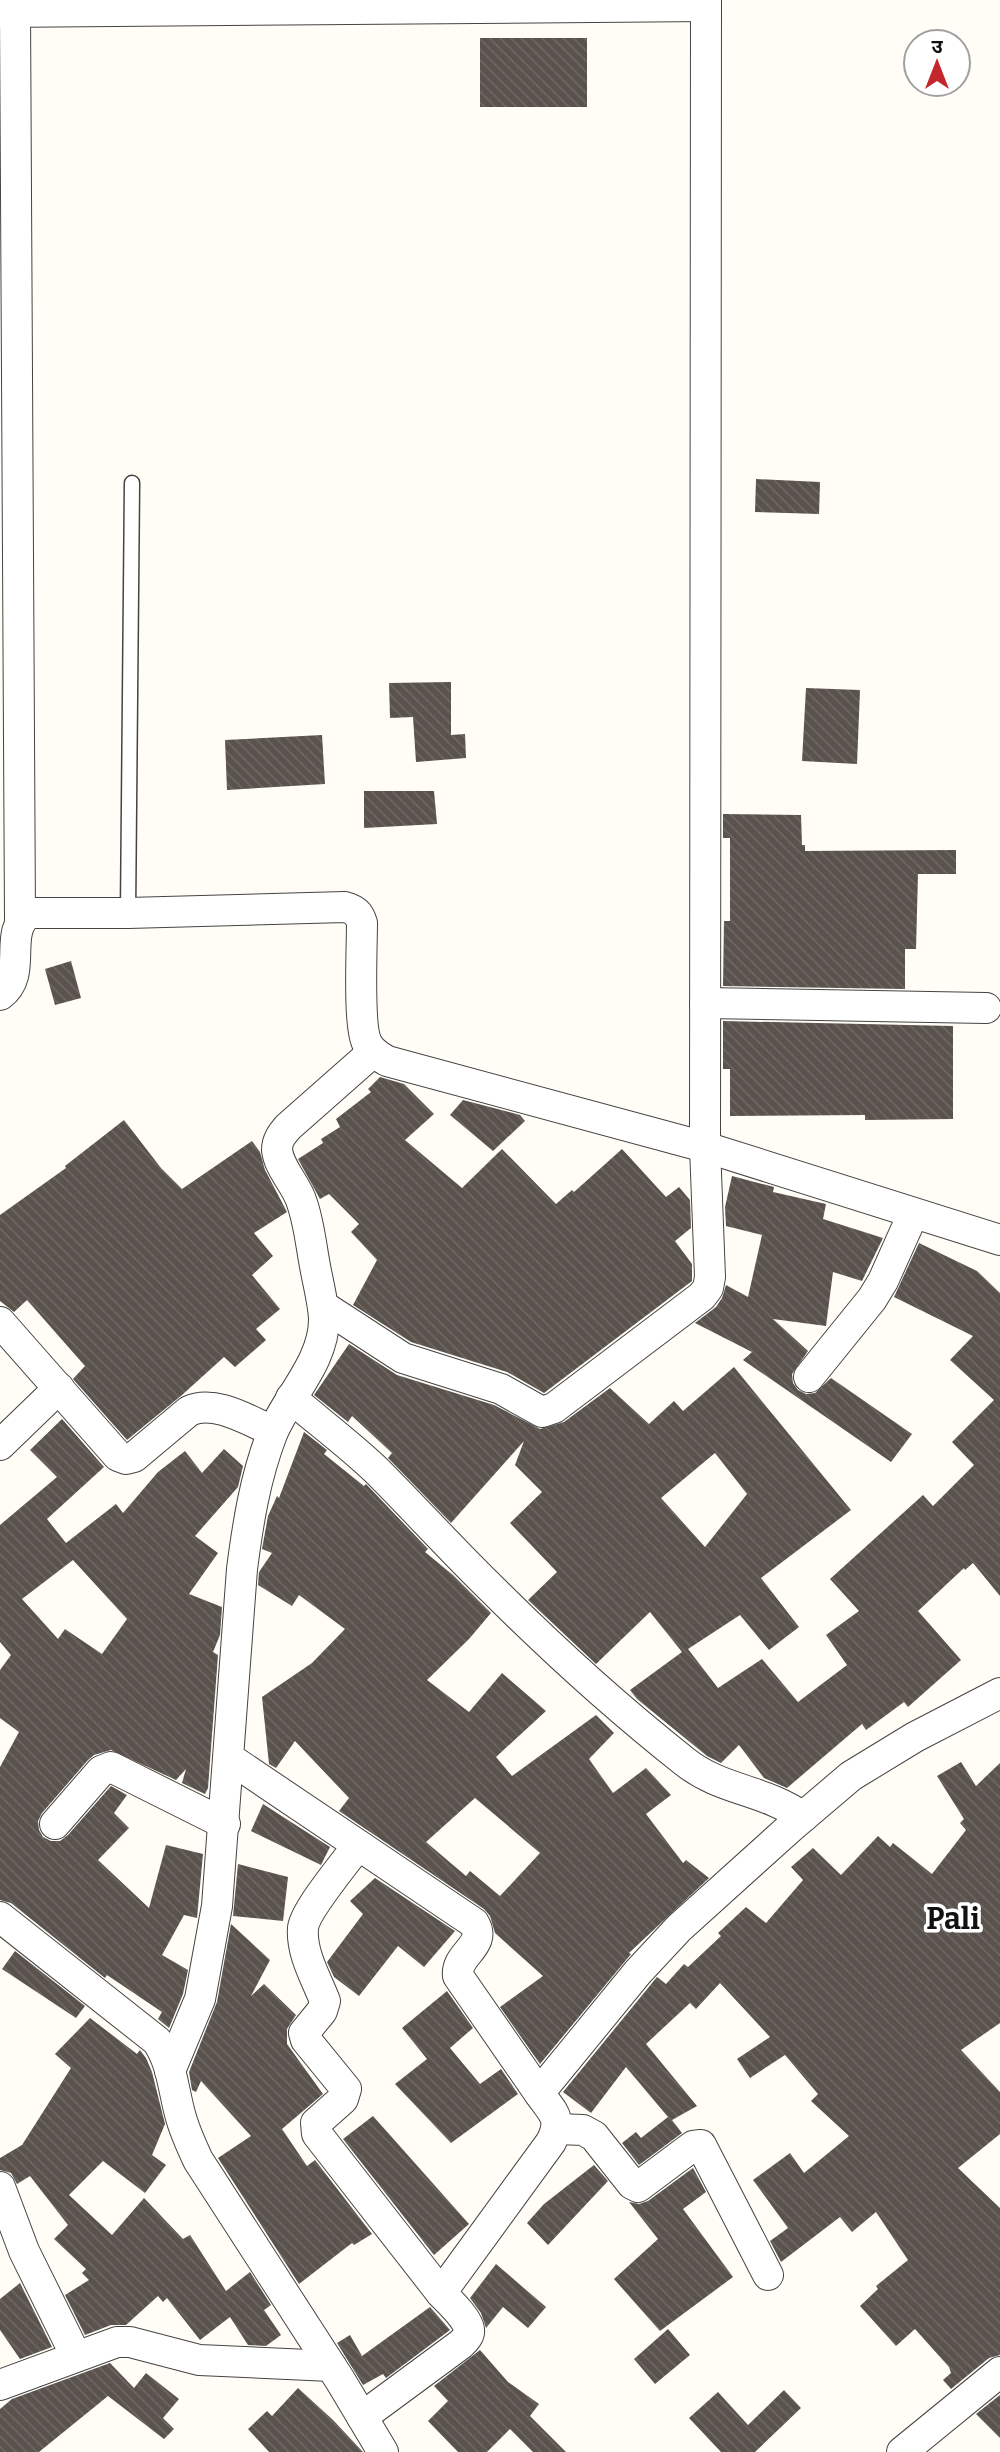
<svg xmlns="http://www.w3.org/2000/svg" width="1000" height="2452" font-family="Bitter,'Noto Sans Devanagari',serif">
  <defs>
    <pattern id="building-back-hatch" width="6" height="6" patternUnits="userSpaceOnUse" patternTransform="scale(1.75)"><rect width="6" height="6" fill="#5a524d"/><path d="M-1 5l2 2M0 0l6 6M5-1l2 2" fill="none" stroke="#6d6662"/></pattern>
  </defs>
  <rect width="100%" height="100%" fill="#fffdf5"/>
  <g fill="url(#building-back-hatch)" fill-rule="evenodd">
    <rect x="480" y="38" width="107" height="69"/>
    <polygon points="756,479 820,482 819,514 755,512"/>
    <polygon points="451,682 451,735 465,734 466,758 416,762 413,717 390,718 389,683"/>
    <polygon points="806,688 860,690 857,764 802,761"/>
    <polygon points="322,735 325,784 227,790 225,740"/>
    <polygon points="364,791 434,791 437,824 364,828"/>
    <polygon points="723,814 801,815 802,845 805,845 805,851 956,850 956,874 918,874 916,949 905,949 905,989 723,986 724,921 730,921 730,838 723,838"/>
    <polygon points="71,961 81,998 55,1005 45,969"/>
    <polygon points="723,1021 953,1026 953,1119 865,1120 865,1115 730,1116 730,1069 723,1069"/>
    <polygon points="380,1077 404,1084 434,1114 405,1140 462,1188 502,1149 556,1204 572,1190 574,1192 622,1149 666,1197 679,1187 690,1200 691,1228 675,1241 692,1264 692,1281 544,1393 507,1372 411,1342 353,1305 377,1260 351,1232 359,1224 329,1194 320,1199 298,1159 323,1143 321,1139 340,1127 336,1119 371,1092 368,1089"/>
    <polygon points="463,1100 520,1115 525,1121 493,1151 450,1115"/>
    <polygon points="124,1120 161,1168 182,1189 252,1141 260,1152 265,1170 287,1212 254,1233 273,1256 252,1275 280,1309 256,1329 266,1340 235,1367 224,1357 182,1395 127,1440 73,1379 85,1366 27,1300 14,1312 0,1301 0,1215 66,1168 65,1166"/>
    <polygon points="732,1176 774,1187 773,1192 826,1204 823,1219 883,1238 862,1281 833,1272 826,1326 773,1319 808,1351 792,1374 793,1383 798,1390 806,1394 815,1393 831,1378 912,1434 891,1462 743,1360 752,1352 695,1323 716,1307 722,1298 726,1285 748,1297 762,1235 726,1226 725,1207"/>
    <path d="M919 1243 977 1271 1000 1293V1596L973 1563 965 1570 964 1568 918 1611 961 1660 908 1707 904 1702 866 1730 862 1724 787 1788 764 1778 739 1745 721 1763 707 1756 637 1699 630 1690 682 1652 650 1612 596 1664 528 1600 557 1572 510 1523 542 1492 515 1465 524 1441 451 1523 388 1458 392 1453 352 1416 348 1422 314 1395 349 1344 397 1375 494 1405 540 1429 564 1422 610 1388 649 1424 674 1401 683 1411 734 1367 851 1510 761 1578 799 1627 769 1650 740 1615 688 1649 718 1688 762 1659 798 1702 847 1665 826 1635 859 1611 830 1579 923 1495 933 1506 974 1465 952 1442 994 1400 950 1360 973 1336 894 1297ZM715 1453 747 1494 705 1547 661 1498Z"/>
    <path d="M62 1419 104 1467 47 1519 66 1543 116 1504 123 1513 158 1472 185 1451 202 1473 224 1449 243 1466 238 1487 195 1536 218 1553 189 1594 222 1607 220 1635 213 1652 218 1655 208 1788 205 1794 182 1783 186 1769 176 1780 111 1750 94 1755 88 1760 42 1813 38 1821 39 1830 43 1837 51 1841H60L68 1835 111 1786 127 1795 114 1813 129 1828 98 1860 149 1908 166 1845 203 1854 197 1918 184 1915 162 1955 188 1970 183 1994 169 2028 158 2019 162 2012 107 1975 105 1978 11 1903 0 1900V1767L19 1732 0 1718V1670L11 1655 0 1642V1525L57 1477 30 1450ZM73 1560 127 1619 102 1654 65 1629 58 1639 22 1599Z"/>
    <path d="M304 1432 327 1450 324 1454 364 1486 366 1484 428 1549 425 1552 453 1575 491 1613 469 1639 427 1680 469 1712 502 1673 546 1711 496 1757 512 1776 596 1715 614 1733 589 1759 613 1793 646 1768 671 1795 646 1814 683 1863 686 1860 709 1878 629 1953 631 1954 540 2064 500 2007 543 1976 495 1933 490 1916 484 1909 339 1811 349 1798 295 1741 276 1768 269 1764 262 1697 312 1663 345 1629 299 1595 292 1606 258 1585 259 1572 272 1553 262 1549 268 1516 277 1496 279 1498ZM475 1798 540 1853 500 1896 470 1871 466 1876 426 1842Z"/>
    <polygon points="961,1762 976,1786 1000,1763 1000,2023 961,2050 1000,2092 1000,2134 958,2168 1000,2208 1000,2355 989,2358 951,2389 943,2380 951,2373 949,2367 915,2329 896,2346 860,2306 878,2289 876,2286 908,2260 876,2212 852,2232 840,2217 781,2262 770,2241 788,2228 753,2180 790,2153 804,2173 849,2136 811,2101 818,2094 785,2055 750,2078 737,2059 770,2037 720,1983 696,2009 690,2003 646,2044 697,2106 672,2120 682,2133 639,2165 622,2143 636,2132 641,2138 668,2117 626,2067 591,2113 563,2092 657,1977 666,1984 684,1964 688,1967 721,1936 718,1933 746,1907 766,1923 803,1880 791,1867 813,1848 841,1875 878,1836 890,1847 893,1843 932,1874 966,1830 960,1823 964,1819 937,1776"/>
    <polygon points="263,1804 330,1847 321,1865 251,1831"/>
    <polygon points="238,1864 288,1877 283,1921 233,1916"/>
    <polygon points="375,1878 455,1931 424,1967 398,1946 359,1996 334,1977 327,1962 363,1914 350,1901"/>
    <polygon points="231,1924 270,1960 251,1996 264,1984 296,2015 287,2029 287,2044 323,2094 282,2129 307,2166 315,2160 372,2234 354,2245 352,2243 299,2284 218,2158 251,2136 201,2081 196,2092 192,2090 189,2072 217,2002"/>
    <polygon points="15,1951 85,2006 76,2018 2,1969"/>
    <polygon points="447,1991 473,2028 450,2048 480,2084 501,2069 518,2094 451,2143 395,2084 427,2059 402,2028"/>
    <polygon points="90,2018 137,2054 140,2050 146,2058 152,2072 165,2124 152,2155 166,2165 145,2193 103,2161 69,2195 112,2235 144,2198 183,2239 190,2235 226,2291 250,2272 271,2305 264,2310 281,2335 266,2346 248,2345 230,2317 200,2340 167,2298 163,2302 158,2296 126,2325 111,2325 85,2335 65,2295 89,2280 82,2273 86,2269 54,2239 68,2225 30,2176 17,2184 11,2173 0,2170 0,2158 22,2145 71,2068 55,2054"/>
    <polygon points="373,2116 469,2224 434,2255 343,2139"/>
    <polygon points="594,2165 608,2181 548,2245 527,2223 544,2204"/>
    <polygon points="693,2168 706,2192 683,2209 733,2277 660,2331 614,2279 658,2239 629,2202 639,2204 648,2201"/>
    <polygon points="496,2264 546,2307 528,2328 503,2307 486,2328 481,2313 470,2298"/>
    <polygon points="20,2283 52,2347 20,2359 0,2330 0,2299"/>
    <polygon points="430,2307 450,2330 386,2378 383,2374 363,2385 337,2343 350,2335 362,2356"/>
    <polygon points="668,2329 690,2355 655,2384 634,2359"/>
    <polygon points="480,2350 508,2382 539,2404 530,2416 566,2452 533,2452 510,2429 487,2452 458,2452 428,2421 448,2401 434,2386"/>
    <polygon points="110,2363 134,2388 146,2373 179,2399 163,2418 174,2429 164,2439 108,2396 39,2452 0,2452 0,2409 12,2399"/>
    <polygon points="298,2388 333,2420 363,2452 269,2452 248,2429 267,2411 272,2416"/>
    <polygon points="784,2390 801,2408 755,2452 721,2452 689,2418 718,2392 748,2425"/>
    <polygon points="1000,2395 1000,2438 976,2414"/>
  </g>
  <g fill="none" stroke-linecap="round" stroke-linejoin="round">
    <defs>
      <polyline id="lane" points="128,913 132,483"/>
      <g id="street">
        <polyline points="0,12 706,6"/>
        <polyline points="15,12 20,919"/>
        <path d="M0 995C29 974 2 933 29 913H128L345 907C355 910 359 913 362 923 362 947 358 1026 367 1043 371 1052 379 1056 387 1061L705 1147 1000 1240"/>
        <polyline points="705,1003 986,1008"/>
        <polyline points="323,1306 403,1358 501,1389 542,1412 554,1408 702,1296 708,1288 710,1277 705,1147 706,0"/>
        <path d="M0 1322 118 1456 126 1459 134 1457 189 1411C215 1399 249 1421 273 1431"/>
        <polyline points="809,1377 872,1299 883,1281 913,1214"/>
        <path d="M291 1398C319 1422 350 1445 376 1470 415 1509 452 1550 491 1588 552 1649 617 1708 684 1761 721 1791 764 1789 803 1817"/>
        <polyline points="0,1445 59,1388"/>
        <path d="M229 1758 474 1923C488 1946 455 1954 458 1976L539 2093"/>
        <polyline points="55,1824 101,1771 111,1767 225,1824"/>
        <path d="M358 1845C346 1862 305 1910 303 1928 301 1953 316 1978 325 2001L322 2011 304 2033 306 2040 346 2089 343 2099 316 2123 317 2134 441 2293"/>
        <path d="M0 1917 157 2041C172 2063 173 2088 180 2114 184 2130 191 2145 198 2160L340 2380 383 2452"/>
        <path d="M170 2071 200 1999 217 1906 242 1569C248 1523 255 1478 272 1434 287 1397 325 1361 324 1318 323 1301 318 1283 315 1266 311 1245 309 1223 302 1203 297 1185 279 1169 277 1150 277 1140 282 1134 288 1127L373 1052"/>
        <polyline points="558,2129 583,2130 594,2136 632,2184 638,2187 693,2146 701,2145 768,2275"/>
        <polyline points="0,2187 24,2251 76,2356"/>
        <polyline points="0,2385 117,2342 130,2342 199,2360 331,2366"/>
        <path d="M362 2417 461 2344C465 2340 470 2335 469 2330 469 2320 448 2300 441 2293L551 2142C563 2118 553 2113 539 2093L638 1972 679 1928 791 1827 851 1776 915 1737 1000 1693"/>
        <polyline points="902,2452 1000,2372"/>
      </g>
    </defs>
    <use href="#lane" stroke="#444" stroke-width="17"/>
    <use href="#street" stroke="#444" stroke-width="32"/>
    <use href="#lane" stroke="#fff" stroke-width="14"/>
    <use href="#street" stroke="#fff" stroke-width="30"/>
  </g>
  <g text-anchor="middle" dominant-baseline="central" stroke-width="7" stroke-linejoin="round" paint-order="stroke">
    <g font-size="30" font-weight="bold" fill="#111" stroke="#fff">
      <text x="953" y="1919">Pali</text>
    </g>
  </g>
  <g transform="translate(937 63)"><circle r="33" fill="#ffffff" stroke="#a0a0a0" stroke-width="2"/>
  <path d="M0-5L12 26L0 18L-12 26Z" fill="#c4262e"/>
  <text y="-10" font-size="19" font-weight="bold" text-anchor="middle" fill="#111111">उ</text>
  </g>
</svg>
